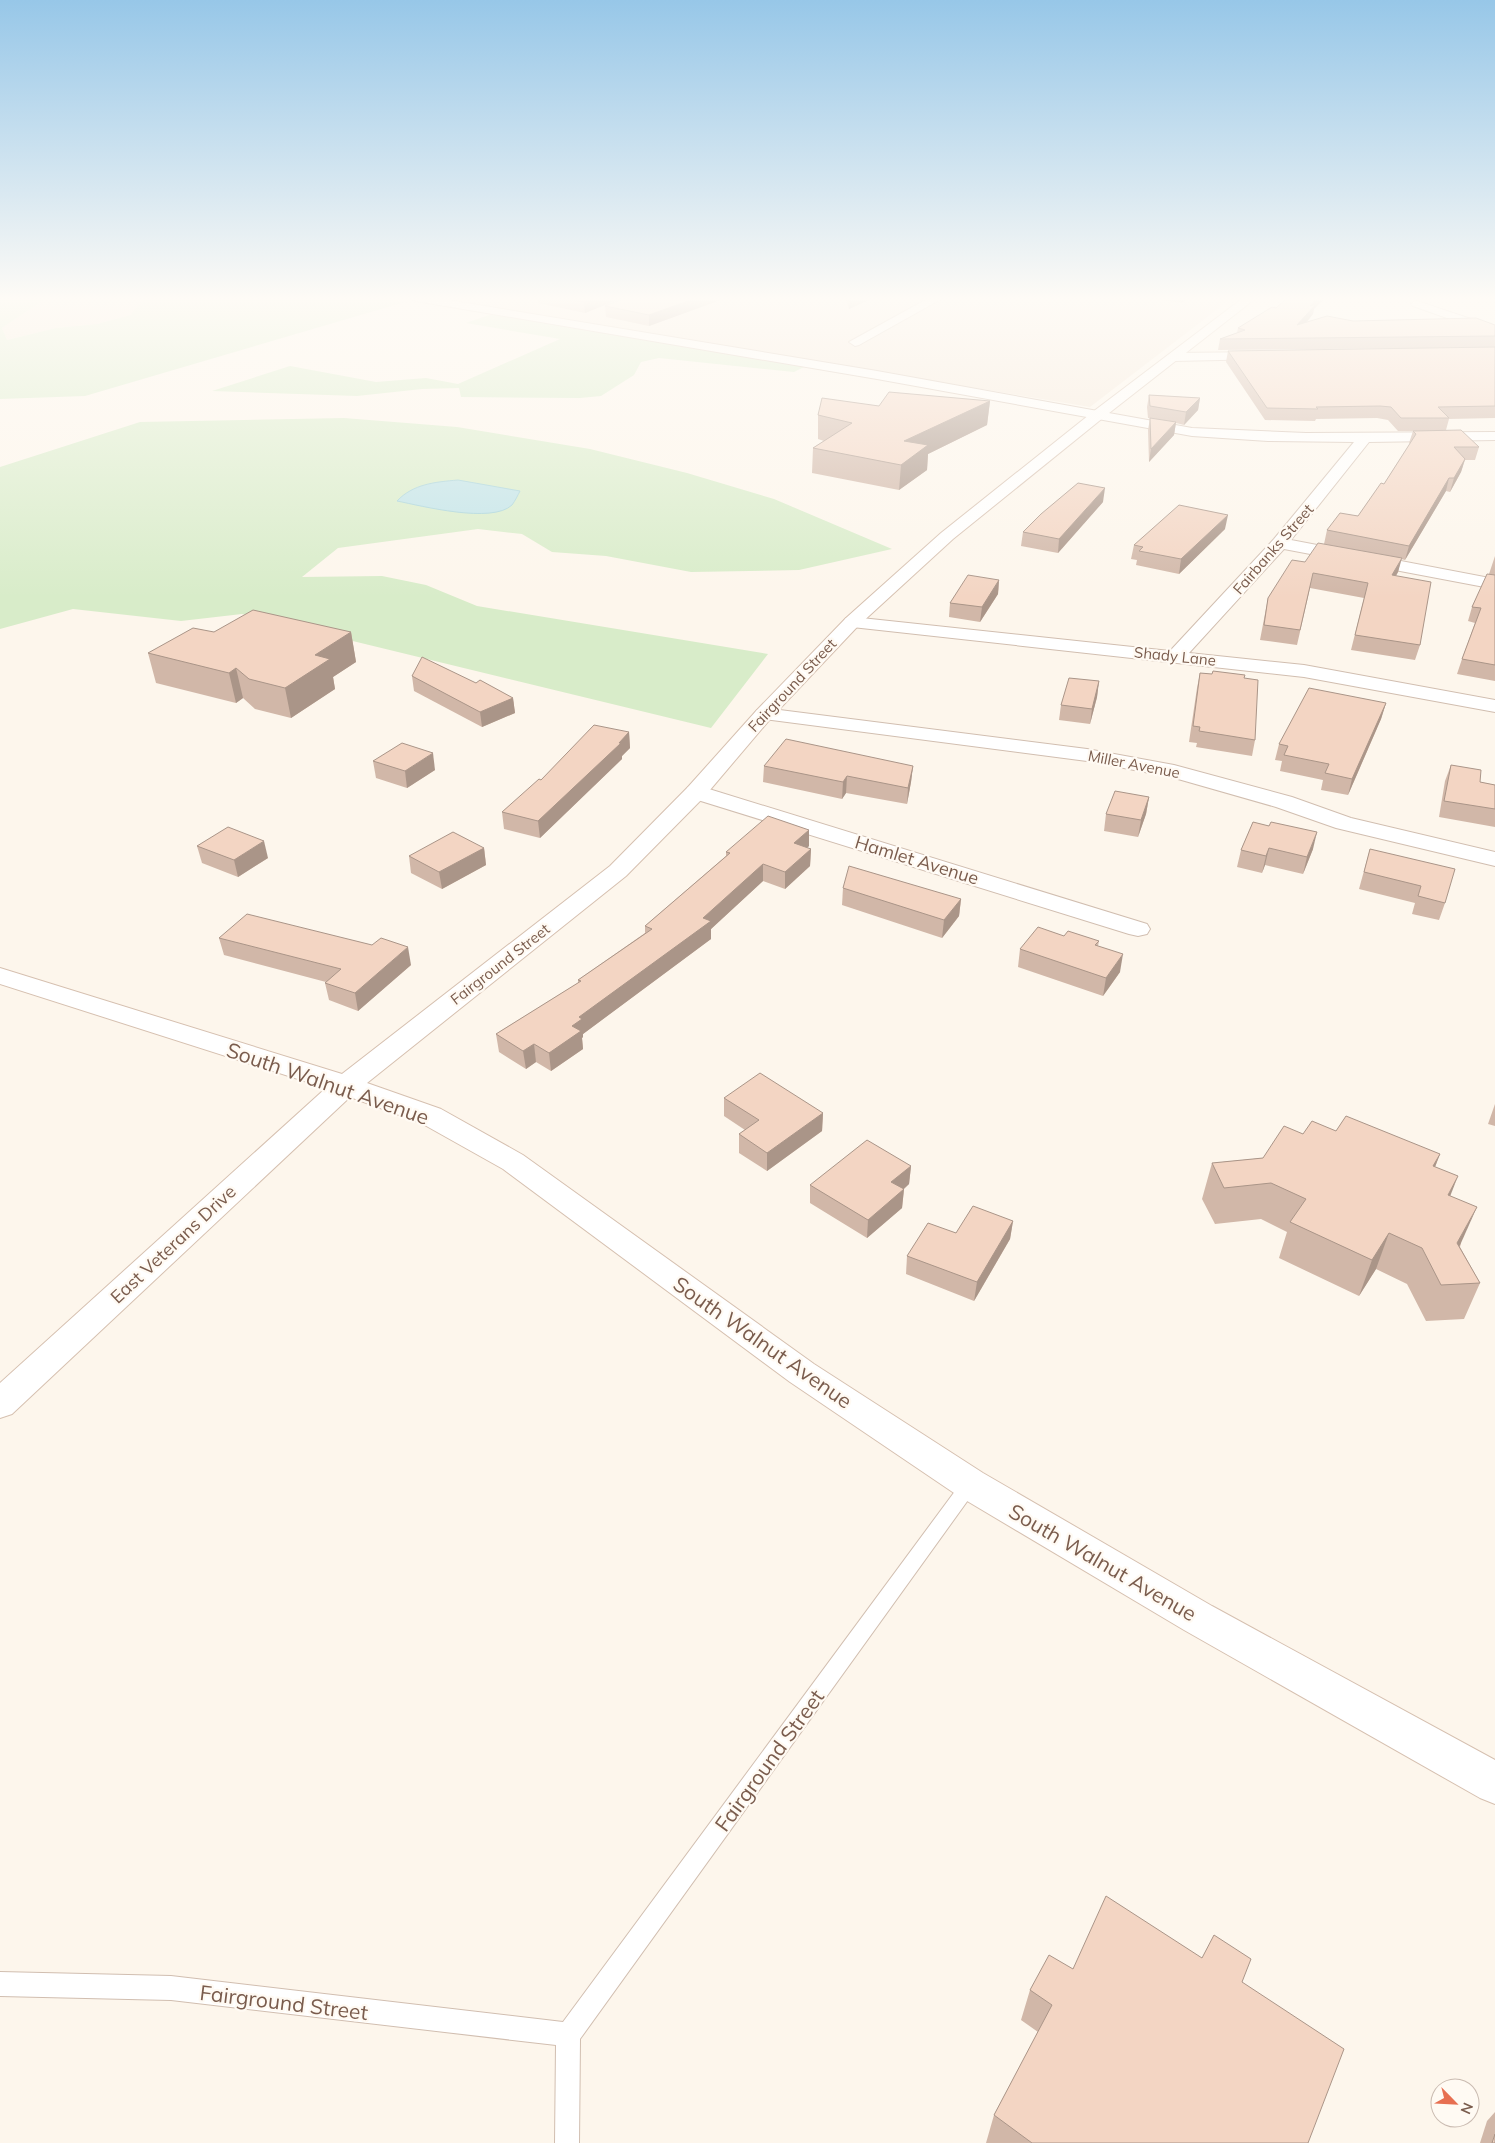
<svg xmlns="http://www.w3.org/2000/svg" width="1495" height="2143" font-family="Mulish,sans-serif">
  <rect width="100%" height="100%" fill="#fdf6ec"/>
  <g fill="#f5e8da">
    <polygon points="50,298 145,298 130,315 97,324 56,328 7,340 2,328 42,301"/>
    <polygon points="467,298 1232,298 1090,407 455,302"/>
  </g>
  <g fill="#d8ecc9">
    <polygon points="0,298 50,298 42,301 2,328 7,340 56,328 97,324 130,315 145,298 381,298 405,302 85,396 0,399"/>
    <polygon points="492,314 806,366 794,372 659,358 641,362 634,375 601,396 580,398 461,397 459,388 422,389 357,396 212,391 290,366 376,382 426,378 458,384 560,339 466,323"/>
    <polygon points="344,418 457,427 590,449 687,473 774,499 892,549 799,570 691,572 606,556 552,552 522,534 478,529 338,548 302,577 382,576 426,585 477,606 768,654 711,728 242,614 181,621 73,609 0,629 0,467 140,422"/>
  </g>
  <path fill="#bfe3e8" stroke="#a5d3da" d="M458 480 520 491C518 495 515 501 512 505 492 524 422 506 397 501 413 484 435 482 458 480Z"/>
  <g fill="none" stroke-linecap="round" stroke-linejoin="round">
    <defs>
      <polygon id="lane" points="970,1476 976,1479 979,1484 976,1489 580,2039 579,2143 555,2143 556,2045 171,2000 0,1996 0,1972 171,1976 563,2022 964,1479"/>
      <g id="street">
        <polygon points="410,298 436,298 877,371 1192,428 1306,433 1495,432 1495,440 1369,442 1291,540 1495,579 1495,589 1284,549 1189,653 1304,665 1495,700 1495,712 1304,677 852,627 846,626 843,622 846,618 852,617 1170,651 1274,539 1354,442 1268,441 1192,436 877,379 416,301"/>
        <polygon points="929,298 943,298 859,345 855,346 849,342"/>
        <polygon points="1417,301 1495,327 1495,335 1413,306 1411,304 1413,302"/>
        <polygon points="1264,352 1268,353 1270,356 1268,359 1173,361 1167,357 1173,353"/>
        <polygon points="764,708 1087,749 1174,765 1292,797 1351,818 1495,852 1495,866 1336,828 1276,807 1171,777 1087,761 757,718 754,714 757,710"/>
        <polygon points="696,785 1147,924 1150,929 1147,934 1138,936 1129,934 688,797 685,792 688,787"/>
      </g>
      <polygon id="secondary" points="1243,298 1256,298 1104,417 953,539 858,626 771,718 704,797 626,876 367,1083 441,1109 523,1155 814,1364 983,1473 1212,1606 1495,1760 1495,1804 1480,1798 1184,1630 957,1495 790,1382 503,1169 421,1123 350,1097 12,1414 0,1418 0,1383 326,1088 0,984 0,968 342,1074 610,866 688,787 757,710 846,618 941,533 1094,411"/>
    </defs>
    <use href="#lane" stroke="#d1beb0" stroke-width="2"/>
    <use href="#street" stroke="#d1beb0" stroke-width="2"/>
    <use href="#secondary" stroke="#d6c0b0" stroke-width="2"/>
    <use href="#lane" fill="#fff" fill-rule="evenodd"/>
    <use href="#street" fill="#fff" fill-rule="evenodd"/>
    <use href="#secondary" fill="#fff" fill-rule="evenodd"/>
  </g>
  <g fill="#d1b7a8">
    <polygon points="537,298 622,298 585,313 538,303"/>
    <polygon points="726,298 649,326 606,317 605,306"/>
    <polygon points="845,298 873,298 849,309"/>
    <polygon points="1148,298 1188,298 1181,303"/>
    <polygon points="1276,308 1314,309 1313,314 1307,322 1353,321 1495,325 1495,418 1449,419 1446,430 1479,447 1475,460 1465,460 1461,472 1450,492 1446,491 1405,560 1401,559 1398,572 1396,576 1420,645 1415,660 1351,650 1364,598 1310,588 1297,645 1260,640 1268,598 1324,544 1327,530 1358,516 1384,484 1410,444 1409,443 1413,431 1419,431 1398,431 1388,420 1377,418 1316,419 1315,421 1265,420 1226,362 1228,351 1424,348 1218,350 1220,339 1237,333 1238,328"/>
    <polygon points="1149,395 1200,398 1198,410 1184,425 1176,423 1174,435 1149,462 1148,430 1150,418 1148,418 1147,407"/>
    <polygon points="990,401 987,425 928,454 927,470 899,490 812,473 813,448 824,441 818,439 818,415 879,406"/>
    <polygon points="1103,502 1058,553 1021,546 1023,532"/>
    <polygon points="1225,529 1179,574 1136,565 1137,560 1131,559 1134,545"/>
    <polygon points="1495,556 1495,681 1457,674 1462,659 1475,623 1468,621 1472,607 1489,574"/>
    <polygon points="999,580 998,594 980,622 949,617 950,603"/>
    <polygon points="214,632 351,632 356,662 333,677 335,689 291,718 255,709 243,698 236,703 156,683 148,653"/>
    <polygon points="1200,673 1244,678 1255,740 1252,756 1196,747 1197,743 1189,742 1197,688"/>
    <polygon points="412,676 476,683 513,698 515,713 482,727 414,691"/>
    <polygon points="1099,681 1097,697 1090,724 1059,720 1061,705"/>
    <polygon points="1386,703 1381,719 1348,795 1321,790 1323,780 1280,771 1282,761 1275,760 1279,744"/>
    <polygon points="629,732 630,748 622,756 622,759 540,838 504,829 502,812 541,780"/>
    <polygon points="373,761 435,770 407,788 376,778"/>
    <polygon points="1451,765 1480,782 1495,785 1495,827 1439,817 1445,781"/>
    <polygon points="764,766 913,766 911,782 907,804 846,793 842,799 763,782"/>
    <polygon points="1149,797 1146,814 1138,837 1104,831 1106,814"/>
    <polygon points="1253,822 1313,849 1303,874 1265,865 1262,873 1237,867 1241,850"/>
    <polygon points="809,830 809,846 807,848 811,849 810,866 785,889 763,881 711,929 711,939 583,1034 583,1037 582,1038 583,1049 551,1071 536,1062 526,1069 499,1052 496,1034 578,983 578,980 645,933 645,926 726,856 726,852"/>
    <polygon points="197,846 268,858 238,877 202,863"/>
    <polygon points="484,848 486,865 442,889 411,873 409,856"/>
    <polygon points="1370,849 1445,903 1439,920 1412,914 1415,903 1359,889"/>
    <polygon points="843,888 961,899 959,916 942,938 842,905"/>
    <polygon points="1064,936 1099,941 1098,946 1120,972 1103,996 1018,967 1020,949"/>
    <polygon points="219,938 411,965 358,1011 329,1000 325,983 326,982 224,955"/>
    <polygon points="724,1098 823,1113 822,1131 767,1171 739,1153 739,1134 745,1130 724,1116"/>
    <polygon points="1495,1104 1495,1126 1488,1124"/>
    <polygon points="1336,1131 1440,1154 1435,1167 1450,1196 1461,1243 1460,1247 1480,1283 1464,1319 1426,1321 1407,1284 1376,1269 1359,1296 1279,1258 1287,1232 1261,1219 1215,1224 1202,1199 1212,1163 1263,1158 1303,1134"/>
    <polygon points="911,1166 909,1184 904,1189 902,1208 867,1238 810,1203 810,1185"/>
    <polygon points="1013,1221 1010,1239 974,1301 906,1274 907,1256 956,1233"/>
    <polygon points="1202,1958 1242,1982 1308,2143 986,2143 994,2115 1038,2032 1021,2020 1030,1990 1073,1969"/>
    <polygon points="1495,2112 1495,2143 1480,2143 1487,2121"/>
  </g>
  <g fill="#aa9588">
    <polygon points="595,298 622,298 585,313 584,302"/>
    <polygon points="696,298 726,298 649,326 649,315"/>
    <polygon points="850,298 873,298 849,309"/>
    <polygon points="1182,298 1188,298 1181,303"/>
    <polygon points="1317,298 1325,298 1314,309 1313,314 1295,336 1297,325 1310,306"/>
    <polygon points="1200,398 1198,410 1184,425 1186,412"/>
    <polygon points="990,401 987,425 928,454 927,470 899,490 901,465 904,441"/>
    <polygon points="1176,422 1174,435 1149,462 1151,449"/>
    <polygon points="1465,459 1461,472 1450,492 1454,478"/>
    <polygon points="1449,478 1446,491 1405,560 1409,546"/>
    <polygon points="1105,488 1103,502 1058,553 1059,539"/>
    <polygon points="1228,515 1225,529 1179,574 1181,559"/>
    <polygon points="1402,558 1398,572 1388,589 1392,575"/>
    <polygon points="999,580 998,594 980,622 982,607"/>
    <polygon points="351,632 356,662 333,677 335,689 291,718 285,688 315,655"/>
    <polygon points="236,668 243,698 236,703 229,673"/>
    <polygon points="1099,681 1097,697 1090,724 1092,709"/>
    <polygon points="513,698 515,713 482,727 480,712"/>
    <polygon points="1386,703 1381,719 1348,795 1352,779"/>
    <polygon points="629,732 630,748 622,756 622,759 540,838 538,821"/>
    <polygon points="433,753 435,770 407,788 405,771"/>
    <polygon points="913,766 911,782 907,804 908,788"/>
    <polygon points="847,776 846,793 842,799 843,782"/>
    <polygon points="1149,797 1146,814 1138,837 1141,820"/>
    <polygon points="809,830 809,846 793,860 794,843"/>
    <polygon points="1317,832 1313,849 1303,874 1307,857"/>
    <polygon points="264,841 268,858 238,877 234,860"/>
    <polygon points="484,848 486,865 442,889 439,872"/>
    <polygon points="1269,848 1265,865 1262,873 1266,856"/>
    <polygon points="811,849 810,866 785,889 785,872"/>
    <polygon points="763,864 763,881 711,929 711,939 583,1034 583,1037 582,1038 583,1049 551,1071 549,1053 579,1017 703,918"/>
    <polygon points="961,899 959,916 942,938 944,920"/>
    <polygon points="408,947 411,965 358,1011 355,993"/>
    <polygon points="1123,954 1120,972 1103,996 1106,978"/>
    <polygon points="534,1044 536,1062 526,1069 523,1051"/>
    <polygon points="823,1113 822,1131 767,1171 767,1153"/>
    <polygon points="1440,1154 1426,1190 1433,1166"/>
    <polygon points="911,1166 909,1184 890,1201 891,1182"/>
    <polygon points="1458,1176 1444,1212 1448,1195"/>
    <polygon points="904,1189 902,1208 867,1238 868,1220"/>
    <polygon points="1477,1207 1461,1243 1442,1279 1457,1243"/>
    <polygon points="1013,1221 1010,1239 974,1301 977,1282"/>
    <polygon points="1389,1233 1376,1269 1359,1296 1372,1260"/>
  </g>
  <g fill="#f3d5c3" stroke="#aa9588">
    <polygon points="564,298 595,298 584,302"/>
    <polygon points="625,298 696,298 649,315 605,306"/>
    <polygon points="1287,298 1317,298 1310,306 1316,304 1297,325 1327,316 1353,321 1476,318 1495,325 1495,336 1220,339 1245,330 1238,328 1272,307 1276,308"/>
    <polygon points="1495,347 1495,406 1438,407 1449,418 1401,418 1391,407 1380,406 1316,407 1318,409 1267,408 1228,351"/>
    <polygon points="889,392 990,401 904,441 928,445 901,465 813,448 852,423 818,415 822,398 879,406"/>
    <polygon points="1149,395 1200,398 1186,412 1150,406"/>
    <polygon points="1150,418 1176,422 1151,449"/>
    <polygon points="1461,430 1479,447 1454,447 1465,459 1454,478 1449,478 1409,546 1327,530 1340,513 1358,516 1381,483 1384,484 1416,434 1413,431"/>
    <polygon points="1078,483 1105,488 1059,539 1023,532 1041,514"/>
    <polygon points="1179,505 1228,515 1181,559 1139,551 1143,547 1134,545"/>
    <polygon points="1318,543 1402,558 1392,575 1431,582 1420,645 1355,635 1368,583 1313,573 1300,630 1264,625 1268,598 1292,560 1305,562"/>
    <polygon points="1487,574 1495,575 1495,665 1462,659 1481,608 1472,607"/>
    <polygon points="968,575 999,580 982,607 950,603"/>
    <polygon points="253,610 351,632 315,655 330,659 285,688 249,679 236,668 229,673 148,653 193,628 214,632"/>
    <polygon points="422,657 476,683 480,680 513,698 480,712 412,676"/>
    <polygon points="1213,671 1245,675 1244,678 1258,680 1255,740 1199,731 1200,727 1193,726 1200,673 1212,674"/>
    <polygon points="1069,678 1099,681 1092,709 1061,705"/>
    <polygon points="1309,688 1386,703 1352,779 1325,773 1329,764 1284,755 1288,746 1279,744"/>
    <polygon points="594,725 629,732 619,743 621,743 538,821 502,812 539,779 541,780"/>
    <polygon points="786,739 913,766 908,788 847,776 843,782 764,766"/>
    <polygon points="402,743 433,753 405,771 373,761"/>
    <polygon points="1451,765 1481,770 1480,782 1495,785 1495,809 1444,801"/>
    <polygon points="1115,791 1149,797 1141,820 1106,814"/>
    <polygon points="768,816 809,830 794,843 811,849 785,872 763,864 703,918 711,921 579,1017 582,1019 572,1026 581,1031 549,1053 534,1044 523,1051 496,1034 581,981 578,980 652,929 645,926 730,853 726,852"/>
    <polygon points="1253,822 1269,826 1271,822 1317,832 1307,857 1269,848 1266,856 1241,850"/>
    <polygon points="228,827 264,841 234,860 197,846"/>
    <polygon points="453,832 484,848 439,872 409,856"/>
    <polygon points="1370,849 1455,869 1445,903 1418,896 1421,886 1364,872"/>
    <polygon points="849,866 961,899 944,920 843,888"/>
    <polygon points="247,914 372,945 381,938 408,947 355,993 325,983 341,969 219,938"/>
    <polygon points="1038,927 1064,936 1068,931 1099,941 1095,945 1123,954 1106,978 1020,949"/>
    <polygon points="760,1073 823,1113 767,1153 739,1134 759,1120 724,1098"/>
    <polygon points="1346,1116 1440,1154 1433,1166 1458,1176 1448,1195 1477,1207 1457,1243 1480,1283 1441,1285 1422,1248 1389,1233 1372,1260 1290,1222 1306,1199 1271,1183 1224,1188 1212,1163 1263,1158 1284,1126 1303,1134 1312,1121 1336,1131"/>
    <polygon points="867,1140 911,1166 891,1182 904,1189 868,1220 810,1185"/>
    <polygon points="973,1206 1013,1221 977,1282 907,1256 928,1223 956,1233"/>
    <polygon points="1106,1896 1202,1958 1214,1935 1251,1959 1242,1982 1344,2049 1308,2143 1032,2143 994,2115 1052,2005 1030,1990 1049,1955 1073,1969"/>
    <polygon points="1495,2134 1495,2143 1492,2143"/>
  </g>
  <linearGradient id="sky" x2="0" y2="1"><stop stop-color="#97c7e8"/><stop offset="0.5" stop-color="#fefbf6"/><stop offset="1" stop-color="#fefbf6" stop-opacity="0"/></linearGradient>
  <rect width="1495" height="598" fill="url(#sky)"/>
  <g text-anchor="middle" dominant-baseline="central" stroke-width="4.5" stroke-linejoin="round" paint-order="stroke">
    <g font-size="15" fill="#7a5c4d" stroke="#fffaf3">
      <text transform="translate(1273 549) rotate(-49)">Fairbanks Street</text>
      <text transform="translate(1175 656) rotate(6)">Shady Lane</text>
      <text transform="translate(792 685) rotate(-47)">Fairground Street</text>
      <text transform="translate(1134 764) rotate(11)">Miller Avenue</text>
      <text transform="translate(500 964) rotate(-38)">Fairground Street</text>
    </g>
    <g font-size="18" fill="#7a5c4d" stroke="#fffaf3">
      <text transform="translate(917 860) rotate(17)">Hamlet Avenue</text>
      <text transform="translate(173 1244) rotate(-43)">East Veterans Drive</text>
    </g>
    <g font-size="21" fill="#7a5c4d" stroke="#fffaf3">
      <text transform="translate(328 1083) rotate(19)">South Walnut Avenue</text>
      <text transform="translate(763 1342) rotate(35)">South Walnut Avenue</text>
      <text transform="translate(1103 1562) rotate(30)">South Walnut Avenue</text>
      <text transform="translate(769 1760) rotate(-54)">Fairground Street</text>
      <text transform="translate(284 2002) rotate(7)">Fairground Street</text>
    </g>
  </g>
  <g transform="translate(1455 2103) rotate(114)"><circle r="24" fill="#fffaf3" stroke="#cabbb1"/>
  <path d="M0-4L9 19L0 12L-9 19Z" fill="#e76f51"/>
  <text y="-8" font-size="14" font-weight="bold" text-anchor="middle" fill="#7a5c4d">N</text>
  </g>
</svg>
